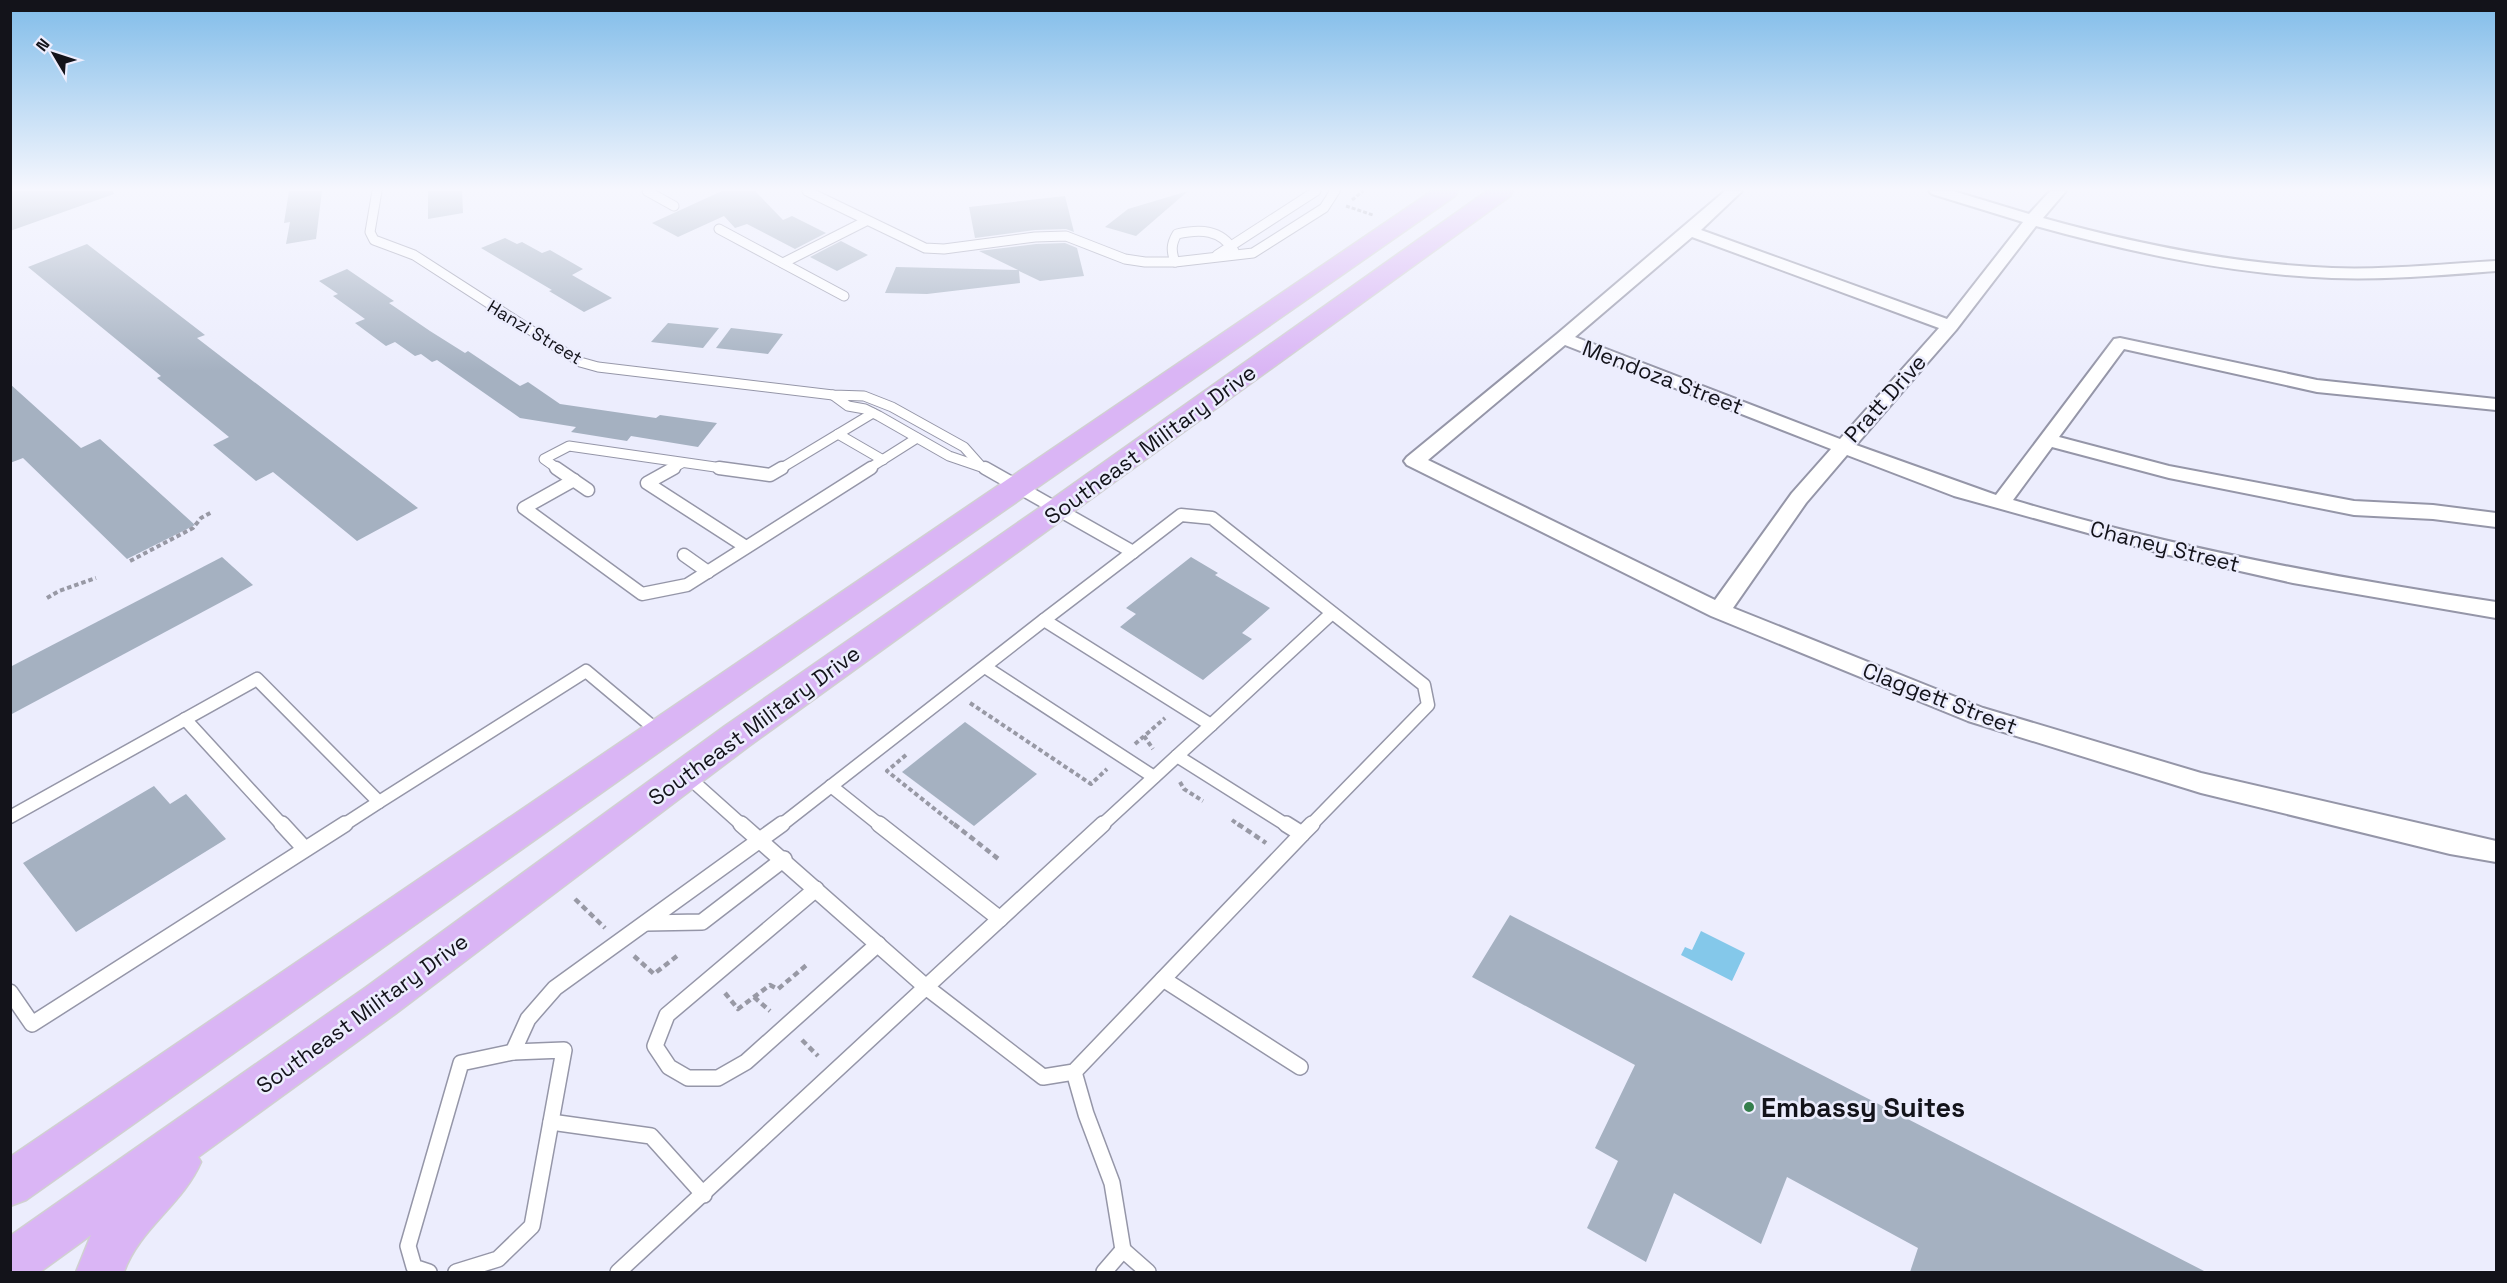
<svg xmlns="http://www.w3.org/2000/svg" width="2507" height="1283" font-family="'Space Grotesk',sans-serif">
  <rect width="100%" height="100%" fill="#ecedfd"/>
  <polygon fill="#84c8ea" points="1701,931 1745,953 1732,981 1681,955 1685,947 1692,950"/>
  <g fill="#a5b1c1">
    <polygon points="10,191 113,191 114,194 10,231"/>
    <polygon points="289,191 322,191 316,239 286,244 290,222 284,223"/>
    <polygon points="428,191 462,191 463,213 428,219"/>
    <polygon points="722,191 755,191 783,220 792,216 826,233 795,249 747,224 735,228 724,216 678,237 652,223"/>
    <polygon points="1188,191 1136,236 1105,227 1128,209"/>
    <polygon points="1065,196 1074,232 1066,229 1035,230 975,238 969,207"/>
    <polygon points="505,238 517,244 522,242 542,253 550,250 583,269 572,275 612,298 584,312 549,291 552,290 481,248"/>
    <polygon points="841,241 868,255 837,271 810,257"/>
    <polygon points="1065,243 1077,248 1084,276 1040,281 1019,271 1020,283 927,294 885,293 896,267 1018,270 979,251 1036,244"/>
    <polygon points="87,244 205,335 197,338 418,508 357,541 273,472 256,481 213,445 229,437 157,378 161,376 28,267"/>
    <polygon points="347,269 394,301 389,303 430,331 465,353 468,351 520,386 528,382 560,404 656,418 660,415 717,423 698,447 631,436 627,441 571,432 576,427 520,418 437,360 432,362 421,354 415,356 395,342 386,346 355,323 365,319 333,296 338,294 319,281"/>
    <polygon points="668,323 719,328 703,348 651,342"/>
    <polygon points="731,328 783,334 768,354 716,348"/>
    <polygon points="10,384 81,448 100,439 195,525 127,559 23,458 10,463"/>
    <polygon points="222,557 253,585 10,715 10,667"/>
    <polygon points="1191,557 1218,573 1215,575 1270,608 1242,633 1252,639 1203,680 1120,627 1136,614 1126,608"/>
    <polygon points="965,722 1037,774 974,826 902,772"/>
    <polygon points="154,786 170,804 186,794 226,839 76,932 23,863"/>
    <polygon points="1510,915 2206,1272 1910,1272 1918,1248 1787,1177 1761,1244 1674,1193 1646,1262 1587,1228 1618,1161 1595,1148 1635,1065 1472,977"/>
  </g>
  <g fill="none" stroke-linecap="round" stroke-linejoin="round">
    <defs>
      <g id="service-far2">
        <polyline points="377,191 370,232 374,240 414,255 580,362 598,367 833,395 864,396 892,407 964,447 980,465"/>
        <polyline points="647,191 674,206"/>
        <polyline points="807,191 925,248 944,249 1035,237 1066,236 1125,259 1145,262 1175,262 1253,253 1324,208 1335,191"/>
        <polyline points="719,229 844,296"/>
        <polyline points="1217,255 1316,191"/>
        <path d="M1175 262C1171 251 1171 244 1177 234 1200 229 1221 229 1234 251"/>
        <polyline points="783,263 866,221"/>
        <polyline points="833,395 848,406 865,409 879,416 949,456 987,469"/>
        <polyline points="838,434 883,460"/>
        <polyline points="558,469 544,459 569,446 729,469"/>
        <polyline points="671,469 682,463"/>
        <polyline points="780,469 873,413"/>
        <polyline points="868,469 917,438"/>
      </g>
      <g id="service-far1">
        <polyline points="556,468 588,490"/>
        <polyline points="674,468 647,483 746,547"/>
        <polyline points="719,468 770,475 782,468"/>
        <polyline points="985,468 1133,552"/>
        <polyline points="574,480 524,508 642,594 687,585 871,468"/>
        <polyline points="1133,552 1044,620 1211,725 1177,756 1288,826"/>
        <polyline points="1133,552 1181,515 1212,518 1424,685 1428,705 1310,826"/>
        <polyline points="684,555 708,572"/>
        <polyline points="985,667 1154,777"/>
        <polyline points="185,719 283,826"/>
        <polyline points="1211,725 1332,613"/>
        <polyline points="686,775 743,826"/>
        <polyline points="831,786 881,826"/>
        <polyline points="10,817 257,679 379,802 586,671 660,733"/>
        <polyline points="342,826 379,802"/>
        <polyline points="780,826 1044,620"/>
        <polyline points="1101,826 1177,756"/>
      </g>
      <g id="service">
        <polyline points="282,824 305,849"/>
        <polyline points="741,824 926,987 1103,824"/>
        <polyline points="879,824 1000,919"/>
        <polyline points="1286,824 1302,834 1312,824"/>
        <polyline points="816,889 667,1015 655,1046 669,1067 688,1078 718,1078 746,1062 878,944"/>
        <polyline points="646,923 702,922 784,859"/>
        <polyline points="1163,979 1300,1067"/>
        <polyline points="10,992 32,1024 345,824"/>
        <polyline points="513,1052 528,1019 555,988 782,824"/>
        <polyline points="1074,1072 1086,1114 1112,1183 1123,1250"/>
        <polyline points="551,1122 651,1136 704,1195"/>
        <polyline points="429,1272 414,1267 408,1246 461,1063 513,1052 564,1050 532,1226 498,1259 456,1272"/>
        <polyline points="618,1272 926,987 1043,1077 1074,1072 1302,834"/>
        <polyline points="1104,1272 1123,1250 1148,1272"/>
      </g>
      <path id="minor" d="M1725 191H1742L1701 230 1947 319 2023 222 1932 194 1929 191H1953L2029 214 2050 191H2066L2043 218C2137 244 2233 264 2332 268 2387 270 2441 264 2496 261V271C2442 275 2387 280 2332 278 2231 274 2133 253 2036 226L1956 330 1856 445 1996 495 2114 339 2120 338 2317 380 2496 399V410L2317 392 2124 349 2059 437 2169 466 2354 501 2433 505 2496 513V527L2433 519 2354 515 2169 478 2052 447 2013 500C2171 547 2333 578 2496 602V618L2293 583 2160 553 1954 496 1847 455 1806 503 1733 608 1983 708 2201 773 2496 841V862L2450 854 2201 793 1968 721 1711 616 1407 465 1404 461 1407 457 1557 334ZM1692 237 1939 328 1840 439 1575 337ZM1565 345 1831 449 1792 493 1715 600 1428 460Z"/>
      <g id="primary">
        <polygon points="1432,191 1458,191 1455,196 731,701 26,1200 10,1206 10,1157"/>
        <path d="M1487 191H1513L1510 196 749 746 395 1014 198 1157 201 1162C183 1204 139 1229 124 1272H76L91 1235 40 1272H10V1236L365 988 725 726 1048 502Z"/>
      </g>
    </defs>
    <use href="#service-far2" stroke="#9596a8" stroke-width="11"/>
    <use href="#service-far1" stroke="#9596a8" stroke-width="15"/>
    <use href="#service" stroke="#9596a8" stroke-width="18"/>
    <use href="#minor" stroke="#9596a8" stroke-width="4"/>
    <use href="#primary" stroke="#d0d0d1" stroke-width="3"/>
    <g stroke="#9899a5" stroke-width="3" stroke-dasharray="4 2" stroke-linecap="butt">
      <polyline points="1352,200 1363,191"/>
      <polyline points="1346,206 1373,215"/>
    </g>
    <g stroke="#9899a5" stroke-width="4" stroke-dasharray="4.5 3" stroke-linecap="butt">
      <polyline points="130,561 193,528 201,518 212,512"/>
      <polyline points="47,598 59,591 96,578"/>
      <polyline points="970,703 1091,784 1107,769"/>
      <polyline points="1144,736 1153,749"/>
      <polyline points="1135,744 1165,718"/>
      <polyline points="906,755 887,771 956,826"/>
      <polyline points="1180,782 1184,789 1203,801"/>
      <polyline points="1232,820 1240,826"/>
    </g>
    <g stroke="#9899a5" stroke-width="4.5" stroke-dasharray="6 4" stroke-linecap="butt">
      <polyline points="954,824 1001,861"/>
      <polyline points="1238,824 1266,843"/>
      <polyline points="575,899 605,928"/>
      <polyline points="634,956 654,974 677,956"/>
      <polyline points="725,993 738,1009 770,985 778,989 809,963"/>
      <polyline points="754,997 770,1011"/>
      <polyline points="802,1040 818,1056"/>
    </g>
    <use href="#service-far2" stroke="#fff" stroke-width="9"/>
    <use href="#service-far1" stroke="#fff" stroke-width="12"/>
    <use href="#service" stroke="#fff" stroke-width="15"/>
    <use href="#minor" fill="#fff" fill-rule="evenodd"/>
    <use href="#primary" fill="#dab5f5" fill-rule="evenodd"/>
  </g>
  <linearGradient id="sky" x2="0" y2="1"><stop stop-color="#80bce9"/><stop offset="0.51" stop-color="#f6f7fe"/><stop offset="1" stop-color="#f6f7fe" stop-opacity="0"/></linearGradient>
  <rect width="2507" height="371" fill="url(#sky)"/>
  <circle fill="#347e4c" stroke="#ecedfd" stroke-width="2" cx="1749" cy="1107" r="6"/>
  <g text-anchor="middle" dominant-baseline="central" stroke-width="5" stroke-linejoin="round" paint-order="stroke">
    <g font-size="18" fill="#13131a" stroke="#ecedfd">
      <text transform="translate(535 332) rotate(31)">Hanzi Street</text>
    </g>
    <g font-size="22" fill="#13131a" stroke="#ecedfd">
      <text transform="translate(1663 377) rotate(21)">Mendoza Street</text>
      <text transform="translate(1885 398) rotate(-48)">Pratt Drive</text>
      <text transform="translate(1150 444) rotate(-36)">Southeast Military Drive</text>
      <text transform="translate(2165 546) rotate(14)">Chaney Street</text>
      <text transform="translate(1940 698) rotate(21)">Claggett Street</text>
      <text transform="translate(754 725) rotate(-36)">Southeast Military Drive</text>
      <text transform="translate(362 1013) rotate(-36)">Southeast Military Drive</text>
    </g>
    <g font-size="27" font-weight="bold" fill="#13131a" stroke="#ecedfd" text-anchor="start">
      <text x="1761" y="1107">Embassy Suites</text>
    </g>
  </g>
  <rect width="2507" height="1283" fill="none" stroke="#13131a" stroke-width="24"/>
  <g transform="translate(54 54) rotate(309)" stroke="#ecedfd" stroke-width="4.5" paint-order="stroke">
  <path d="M0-4.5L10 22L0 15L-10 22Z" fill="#13131a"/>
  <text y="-9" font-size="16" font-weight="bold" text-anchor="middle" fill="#13131a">N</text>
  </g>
</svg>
